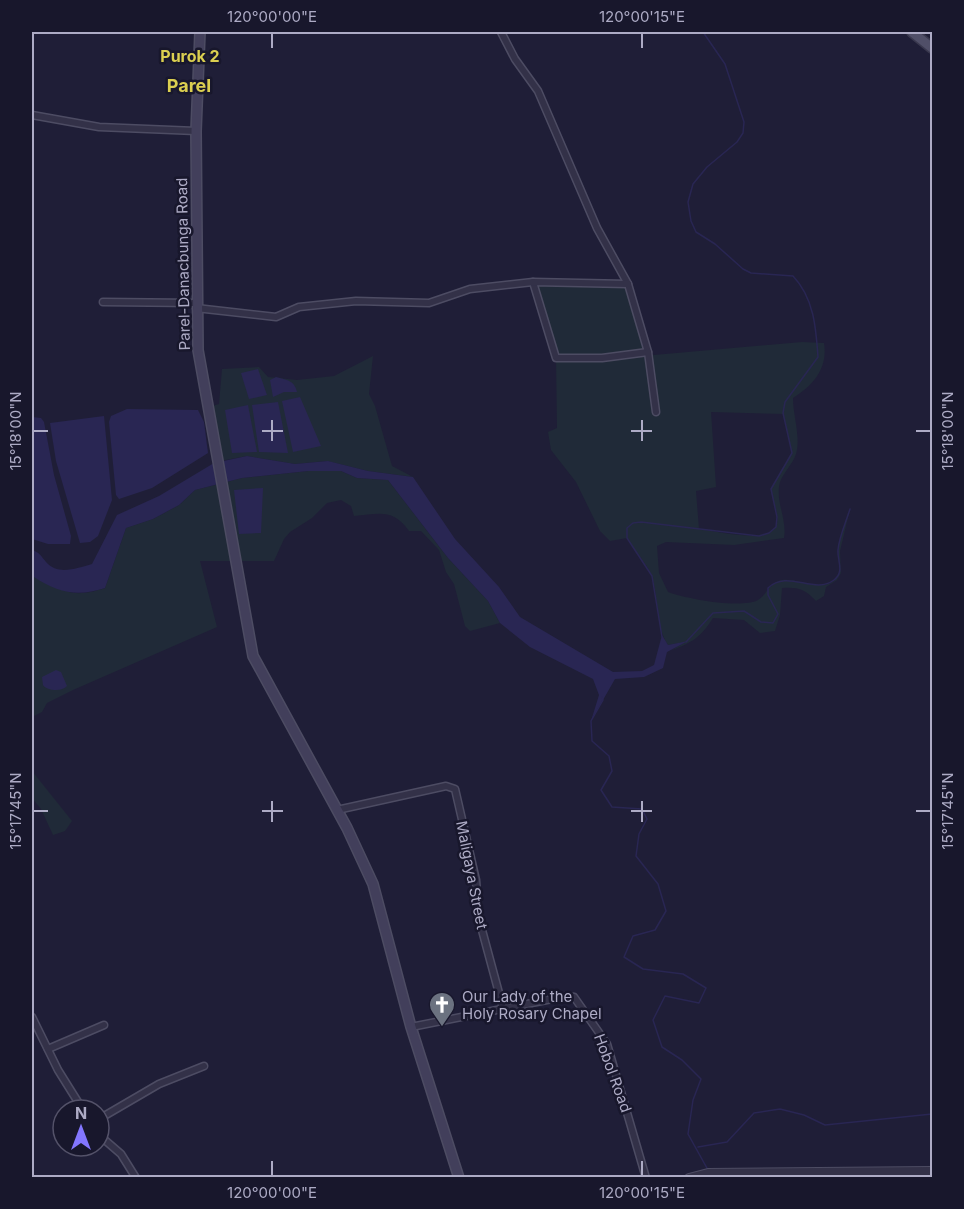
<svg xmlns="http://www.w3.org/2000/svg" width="964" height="1209" font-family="Inter,sans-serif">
  <rect width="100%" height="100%" fill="#1f1e37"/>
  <g fill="#202a38" fill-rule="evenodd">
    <path d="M533 282 628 284 648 352 654 355 802 342 824 343C828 368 814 385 793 398 793 416 801 437 796 454 793 465 780 475 779 487 777 505 787 520 784 538L734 545 666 542 657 546 659 573 668 592C687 599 741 609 758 600 768 594 769 582 782 580 796 577 828 595 838 576 843 567 837 558 838 549 840 536 846 522 850 509L840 551 841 573 837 580 826 587 824 596 816 601C805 589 798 587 782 588L780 615 775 631 760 633 744 620 713 618C702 636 692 643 672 650L685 642 668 645C655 625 659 600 652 577 647 563 634 551 627 538L610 541 600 531 576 482 551 450 548 432 557 428 556 358ZM711 412 783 414 792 453 771 489C771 500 781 515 776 526 768 544 715 531 699 529L696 491 716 487Z"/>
    <polygon points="373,356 369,394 375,406 392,466 413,477 368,471 327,461 295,464 247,456 220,461 209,407 219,404 222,369 259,367 268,377 297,380 334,376"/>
    <path d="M308 471H341L357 478 388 480 448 558 488 601 500 623 470 631 465 626 454 584 446 572 439 550 421 531H409C393 508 379 514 354 516L351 506 341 500 327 503 312 518 290 532 284 539 274 561H200L217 627 73 690 47 703 42 712 32 717V569C60 590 69 600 105 588L126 528 153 519 179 505 195 490 242 478Z"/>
    <polygon points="32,771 72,821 65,831 53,835 41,809 32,798"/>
  </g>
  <g fill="#292653">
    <polygon points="258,369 267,395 249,399 241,373"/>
    <path d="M276 377C287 380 294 380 297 392H284L273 397 270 380Z"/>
    <polygon points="300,397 321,446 293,452 282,401"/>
    <polygon points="278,402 288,453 259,452 252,405"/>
    <polygon points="248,405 257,452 232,453 225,410"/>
    <polygon points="127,409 198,410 204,422 208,453 152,488 119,499 116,495 109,422 111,416"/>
    <polygon points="104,416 112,500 98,536 90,542 80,543 56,461 50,423"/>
    <polygon points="32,417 41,418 44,422 54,475 71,536 70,544 48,544 32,539"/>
    <path d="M247 456 295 464 328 461 368 471 413 477 455 539 499 587 520 617 613 672 642 671 654 665 662 635 668 645 688 641 667 652 663 668 644 677 615 679 591 721 599 695 593 679 530 647 500 623 488 601 448 558 388 480 357 478 341 471H308L242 478 195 490 179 505 153 519 126 528 105 588C78 597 58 593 34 577L32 550C39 552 41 556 46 562 58 576 77 568 92 564L117 515 159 496 214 463Z"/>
    <polygon points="263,488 261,533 239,534 234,490"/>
    <path d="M56 670 61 672 67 686C62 692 47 691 43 685L42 677Z"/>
  </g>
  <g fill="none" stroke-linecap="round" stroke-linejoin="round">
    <g stroke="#292653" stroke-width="1.5">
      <path d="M662 637 652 576 627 538V528L633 523 641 522 759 536 769 533 776 527 777 517 771 489 792 453 783 413 785 402 818 357C816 328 814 298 793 276L751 273 743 269 715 244 696 232 691 221 688 202 693 184 707 167 737 142 743 133 744 122 725 64 703 32"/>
      <path d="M686 642 713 613 744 611 761 622 773 623 778 614 768 595V588C788 569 814 595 834 580 845 572 837 560 838 550 839 537 846 522 850 509"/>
      <polyline points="602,697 603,700 591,721 592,741 609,756 612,771 601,790 612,807 642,809 647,819 639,834 636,856 658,884 666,911 655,930 633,936 624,957 643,969 683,974 706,988 699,1003 665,996 653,1020 662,1047 682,1060 701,1079 693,1100 688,1134 708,1170"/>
      <polyline points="698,1147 727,1142 754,1113 780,1109 804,1115 825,1125 932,1114"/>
    </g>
    <defs>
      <g id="minor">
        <polyline points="501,32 515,59 538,91 597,228 628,284 648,352 602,358 556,358 533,282"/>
        <polyline points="32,115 99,127 196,131"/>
        <polyline points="103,302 196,303"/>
        <polyline points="196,308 276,317 299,307 356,301 429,303 470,289 533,282 628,284"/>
        <polyline points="648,352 656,412"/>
        <polyline points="337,810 446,786 455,789 476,880 479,919 503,1008"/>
        <polyline points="32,1017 58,1070 83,1110"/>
        <polyline points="411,1027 567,996 574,997 607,1044 646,1178"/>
        <polyline points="48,1049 104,1025"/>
        <polyline points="99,1119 159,1084 204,1066"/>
        <polyline points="99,1135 121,1154 136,1178"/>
      </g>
      <polyline id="tertiary" points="689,1178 708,1173 932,1171"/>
      <polyline id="secondary" points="200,32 196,131 198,350 253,656 347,828 373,884 411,1027 459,1178"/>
      <polyline id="primary" points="912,32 932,48"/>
    </defs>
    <use href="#minor" stroke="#4d4c63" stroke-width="9"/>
    <use href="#tertiary" stroke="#4d4c63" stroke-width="10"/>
    <use href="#secondary" stroke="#4d4c63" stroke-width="12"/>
    <use href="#primary" stroke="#39384e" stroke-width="12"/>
    <use href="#minor" stroke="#333148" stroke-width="6"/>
    <use href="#tertiary" stroke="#333148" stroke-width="8"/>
    <use href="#secondary" stroke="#423f5b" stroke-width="9"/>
    <use href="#primary" stroke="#504f68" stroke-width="9"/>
  </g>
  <path fill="none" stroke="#adabc5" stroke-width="2" d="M272 33V48M642 33V48M272 420V441M642 420V441M33 431H48M262 431H283M631 431H652M916 431H931M272 801V822M642 801V822M33 811H48M262 811H283M631 811H652M916 811H931M272 1161V1176M642 1161V1176"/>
  <defs>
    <symbol id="church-pin" viewBox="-11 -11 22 30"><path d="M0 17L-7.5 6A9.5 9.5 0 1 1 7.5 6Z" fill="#6b7280" stroke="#18172c"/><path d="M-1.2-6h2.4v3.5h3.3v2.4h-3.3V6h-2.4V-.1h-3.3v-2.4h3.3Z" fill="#fff"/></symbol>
  </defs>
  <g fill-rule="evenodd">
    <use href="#church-pin" x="427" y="990" width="30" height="40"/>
  </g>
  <g text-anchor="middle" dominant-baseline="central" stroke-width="5" stroke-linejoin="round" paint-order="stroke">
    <g font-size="15" fill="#adabc5" stroke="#18172c">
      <text transform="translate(183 264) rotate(-91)">Parel-Danacbunga Road</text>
      <text transform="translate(472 875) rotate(79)">Maligaya Street</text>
      <text transform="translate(613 1073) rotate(70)">Hobol Road</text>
    </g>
    <g font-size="15" fill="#adabc5" stroke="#18172c" text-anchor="start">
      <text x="462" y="996">Our Lady of the<tspan x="462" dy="17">Holy Rosary Chapel</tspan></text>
    </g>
    <g font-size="16" font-weight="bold" fill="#dbcf50" stroke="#18172c">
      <text x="190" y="56">Purok 2</text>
    </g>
    <g font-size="18" font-weight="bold" fill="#dbcf50" stroke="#18172c">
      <text x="189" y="85">Parel</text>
    </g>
  </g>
  <rect width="964" height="1209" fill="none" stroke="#18172c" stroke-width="66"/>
  <g transform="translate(81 1128)"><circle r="28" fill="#18172c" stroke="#545269" stroke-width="1.5"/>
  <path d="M0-4.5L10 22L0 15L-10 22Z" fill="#8376ff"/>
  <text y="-9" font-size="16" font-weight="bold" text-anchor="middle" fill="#adabc5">N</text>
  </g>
  <rect x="33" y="33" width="898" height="1143" fill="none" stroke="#adabc5" stroke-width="2"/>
  <g font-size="15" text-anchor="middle" fill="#adabc5">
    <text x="272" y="22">120°00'00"E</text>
    <text x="642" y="22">120°00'15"E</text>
    <text transform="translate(16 431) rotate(-90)" y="5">15°18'00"N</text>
    <text transform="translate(948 431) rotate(-90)" y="5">15°18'00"N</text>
    <text transform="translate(16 811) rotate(-90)" y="5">15°17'45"N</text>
    <text transform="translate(948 811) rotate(-90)" y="5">15°17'45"N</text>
    <text x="272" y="1198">120°00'00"E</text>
    <text x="642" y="1198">120°00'15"E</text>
  </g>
</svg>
